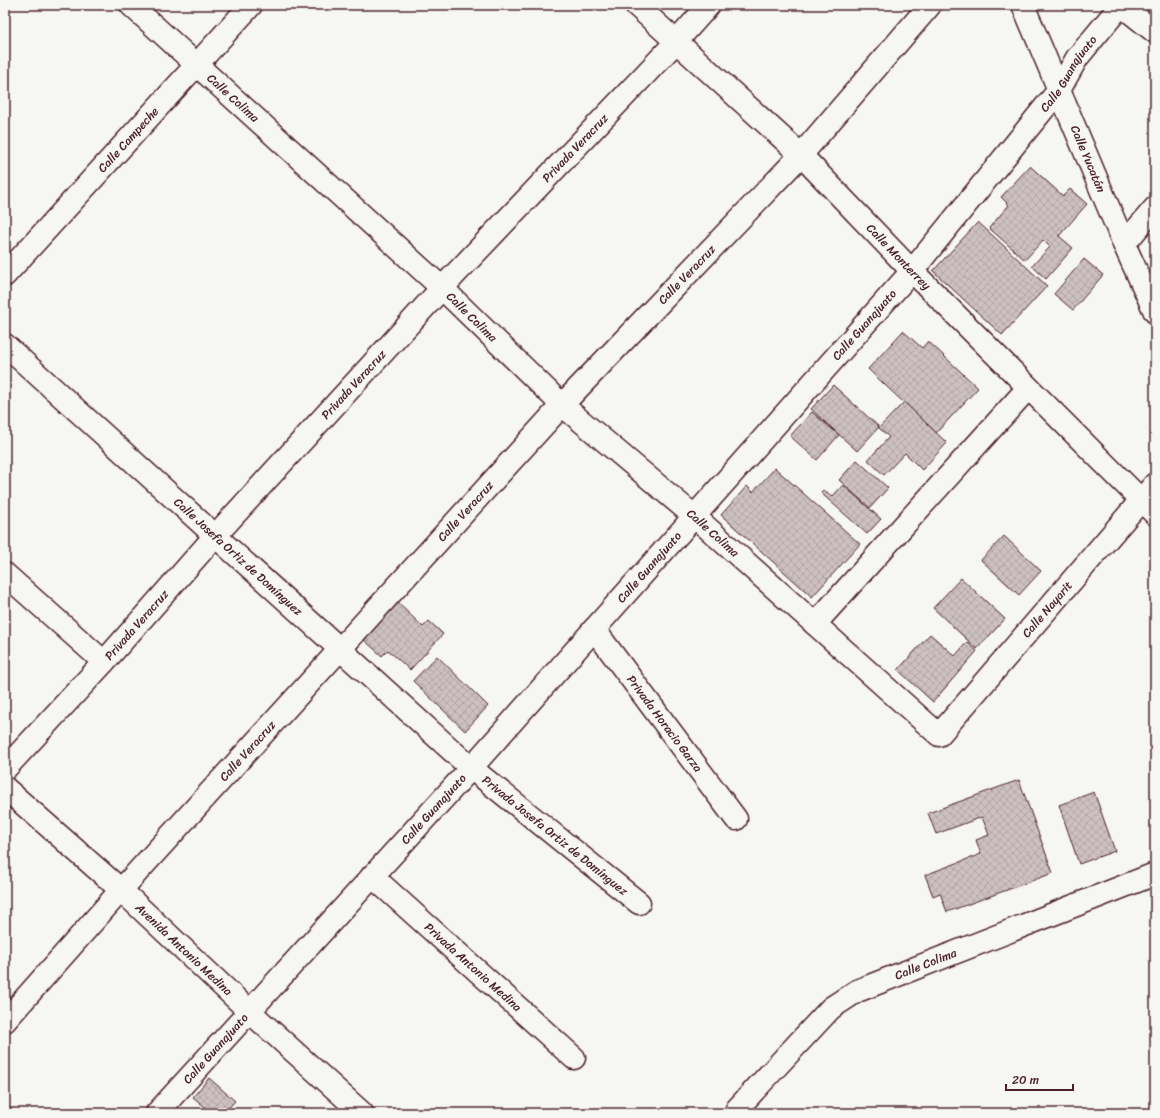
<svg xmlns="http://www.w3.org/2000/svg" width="1160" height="1118" font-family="Sriracha,sans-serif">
  <defs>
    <pattern id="building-cross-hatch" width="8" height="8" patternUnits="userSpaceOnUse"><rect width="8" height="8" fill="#ccc1c0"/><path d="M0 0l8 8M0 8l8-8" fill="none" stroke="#b1a5a5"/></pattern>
  </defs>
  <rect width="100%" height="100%" fill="#f6f6f2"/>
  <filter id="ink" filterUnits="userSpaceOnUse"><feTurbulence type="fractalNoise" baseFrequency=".025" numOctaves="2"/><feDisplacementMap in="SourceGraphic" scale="8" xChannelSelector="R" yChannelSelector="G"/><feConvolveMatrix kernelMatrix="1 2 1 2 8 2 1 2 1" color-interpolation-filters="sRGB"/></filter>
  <g filter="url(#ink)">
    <g fill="url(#building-cross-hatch)" stroke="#4a1f2b">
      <polygon points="1030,166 1063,196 1070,189 1087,204 1059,236 1073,248 1046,279 1032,266 1050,247 1043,240 1025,260 989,228 1009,205 1001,197"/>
      <polygon points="978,222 1047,286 1002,335 933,271"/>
      <polygon points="1084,259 1103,275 1073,310 1054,294"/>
      <polygon points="903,331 922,348 928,341 978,388 936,433 868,369"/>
      <polygon points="833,385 879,427 857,451 811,409"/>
      <polygon points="904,402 947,443 922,470 905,453 884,475 868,460 889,437 879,428"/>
      <polygon points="812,412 839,435 817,460 790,436"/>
      <polygon points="857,460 888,488 870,508 839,480"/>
      <polygon points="775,468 860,544 812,597 721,515 747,486 753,492"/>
      <polygon points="843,485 881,519 867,534 821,493 823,490 832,497"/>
      <polygon points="1004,536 1041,571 1019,595 981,560"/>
      <polygon points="961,578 1005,619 977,649 933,608"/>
      <polygon points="397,602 423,627 429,621 443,634 410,670 388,650 382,656 363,639"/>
      <polygon points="930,634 955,656 967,642 977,651 933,702 898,670"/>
      <polygon points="437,656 488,706 465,731 413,681"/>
      <polygon points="1019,780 1053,873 947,912 940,893 933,896 925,875 981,854 976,840 989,835 982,817 936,834 928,813"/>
      <polygon points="1094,792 1115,851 1079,864 1059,805"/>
      <polygon points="209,1078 235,1101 224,1113 212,1113 193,1097"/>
    </g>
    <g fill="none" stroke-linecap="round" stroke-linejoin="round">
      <defs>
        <g id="street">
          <path id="s1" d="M131 5 442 288 562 405 694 516 939 735 1155 484"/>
          <path id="s2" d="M1023 5 1124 244 1155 312"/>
          <polyline points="1124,244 1155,208"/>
          <path id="s3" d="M5 275 251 5"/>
          <path id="s4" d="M5 345 471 768 639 903"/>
          <polyline points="5,574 104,662"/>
          <polyline points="815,624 1028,388"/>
          <path id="s5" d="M594 629 736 819"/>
          <path id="s6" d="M5 769 104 662 215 536 442 288 676 42 709 5"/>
          <path id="s7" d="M5 788 121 890 249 1011 362 1113"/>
          <path id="s8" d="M372 876 574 1058"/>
          <path id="s9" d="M5 1021 121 890 562 405 801 155 930 5"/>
          <path id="s10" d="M157 1113 471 768 912 271 1059 90 1077 58 1121 5 1155 32"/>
          <path id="s11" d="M736 1113 737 1109 831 1008 857 991 1155 874"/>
        </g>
        <g id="secondary">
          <path id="s12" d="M636 5 801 155 912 271 1155 514"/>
        </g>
      </defs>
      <use href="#street" stroke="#4a1f2b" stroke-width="25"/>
      <use href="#secondary" stroke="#4a1f2b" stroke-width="25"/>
      <use href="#street" stroke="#f6f6f2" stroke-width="22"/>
      <use href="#secondary" stroke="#f6f6f2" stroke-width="22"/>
    </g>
  </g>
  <g text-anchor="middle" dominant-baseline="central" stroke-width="3" stroke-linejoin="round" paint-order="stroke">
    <g font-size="12" fill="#4a1f2b" stroke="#f6f6f2">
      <text stroke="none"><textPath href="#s10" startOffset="1383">Calle Guanajuato</textPath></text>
      <text stroke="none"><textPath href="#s1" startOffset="138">Calle Colima</textPath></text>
      <text stroke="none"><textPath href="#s3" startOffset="183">Calle Campeche</textPath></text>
      <text stroke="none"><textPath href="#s6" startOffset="843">Privada Veracruz</textPath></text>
      <text stroke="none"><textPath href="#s2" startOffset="167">Calle Yucatán</textPath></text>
      <text stroke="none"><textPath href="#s12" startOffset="364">Calle Monterrey</textPath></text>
      <text stroke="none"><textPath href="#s9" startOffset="1011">Calle Veracruz</textPath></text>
      <text stroke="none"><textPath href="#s1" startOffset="462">Calle Colima</textPath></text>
      <text stroke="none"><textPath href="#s10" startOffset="1059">Calle Guanajuato</textPath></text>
      <text stroke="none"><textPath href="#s6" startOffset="519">Privada Veracruz</textPath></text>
      <text stroke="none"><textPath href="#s9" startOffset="687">Calle Veracruz</textPath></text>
      <text stroke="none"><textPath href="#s1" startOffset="786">Calle Colima</textPath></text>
      <text stroke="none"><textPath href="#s4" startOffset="315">Calle Josefa Ortiz de Domínguez</textPath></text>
      <text stroke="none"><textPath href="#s10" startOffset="735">Calle Guanajuato</textPath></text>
      <text stroke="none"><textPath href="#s1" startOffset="1255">Calle Nayarit</textPath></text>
      <text stroke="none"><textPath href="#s6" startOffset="195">Privada Veracruz</textPath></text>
      <text stroke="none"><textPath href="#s5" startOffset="118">Privada Horacio Garza</textPath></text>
      <text stroke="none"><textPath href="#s9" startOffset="363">Calle Veracruz</textPath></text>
      <text stroke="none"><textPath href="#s10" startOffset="411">Calle Guanajuato</textPath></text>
      <text stroke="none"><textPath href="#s4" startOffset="737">Privada Josefa Ortiz de Domínguez</textPath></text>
      <text stroke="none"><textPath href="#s7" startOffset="241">Avenida Antonio Medina</textPath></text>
      <text stroke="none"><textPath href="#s11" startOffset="247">Calle Colima</textPath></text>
      <text stroke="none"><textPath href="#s8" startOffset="136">Privada Antonio Medina</textPath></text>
      <text stroke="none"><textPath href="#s10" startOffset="87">Calle Guanajuato</textPath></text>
    </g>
  </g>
  <rect width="1160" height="1118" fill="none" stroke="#f6f6f2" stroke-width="20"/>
  <rect x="10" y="10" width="1140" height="1098" fill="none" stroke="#4a1f2b" stroke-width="1.5" filter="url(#ink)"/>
  <path d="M1006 1084v6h67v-6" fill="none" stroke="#4a1f2b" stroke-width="2"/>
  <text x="1012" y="1084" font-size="12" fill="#4a1f2b" stroke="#f6f6f2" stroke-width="3" paint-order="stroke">20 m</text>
</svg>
